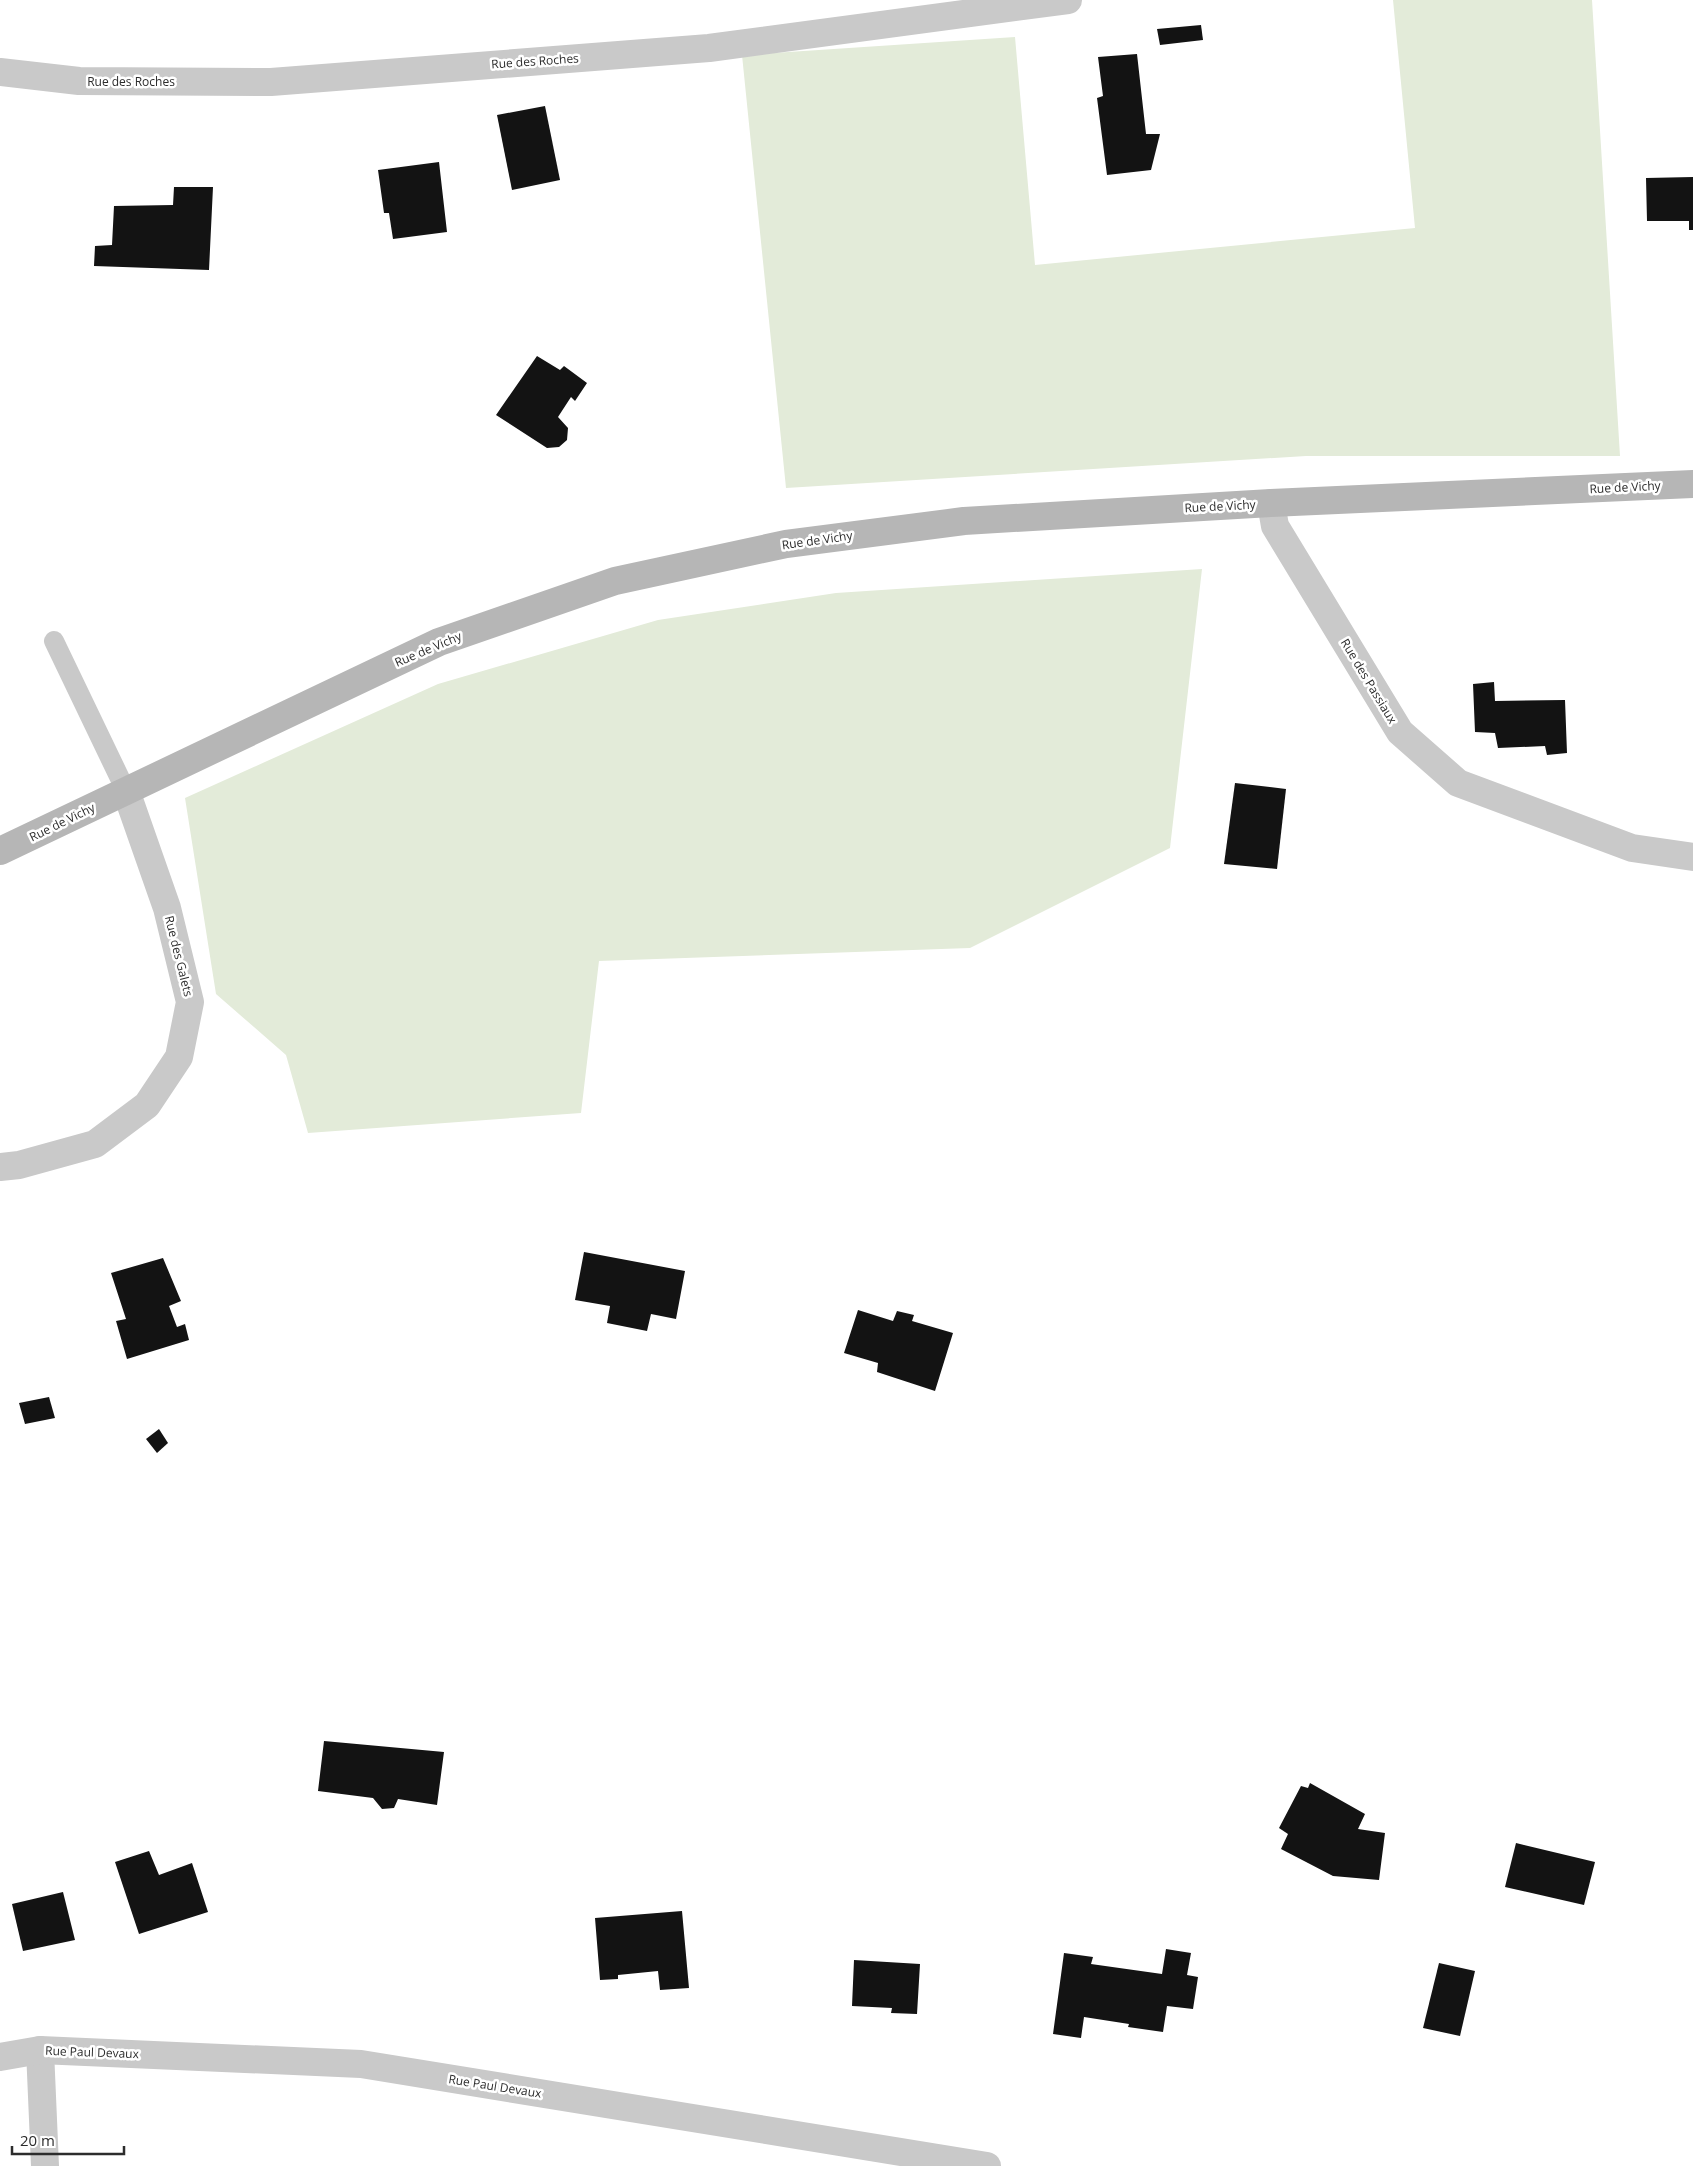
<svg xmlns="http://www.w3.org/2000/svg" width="1693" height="2166" font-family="'Open Sans',sans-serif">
  <rect width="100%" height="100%" fill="#fff"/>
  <g fill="#e3ebd9">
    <polygon points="1393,0 1592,0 1620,456 1306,456 786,488 742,55 1015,37 1035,265 1415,228"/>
    <polygon points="1202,569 1170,848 970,948 599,961 581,1113 308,1133 286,1055 216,994 185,798 438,684 658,620 836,593"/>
  </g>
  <g fill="#131313">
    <polygon points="1201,25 1203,40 1160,45 1157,29"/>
    <polygon points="1137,54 1146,134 1160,134 1151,170 1107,175 1097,98 1103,96 1098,57"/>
    <polygon points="545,106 560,180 512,190 497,115"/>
    <polygon points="439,162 447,232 393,239 389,213 384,213 378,170"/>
    <polygon points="1693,177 1693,230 1689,230 1689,221 1647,221 1646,178"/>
    <polygon points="174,187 213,187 209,270 94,266 95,246 112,245 114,206 173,205"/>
    <polygon points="537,356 560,370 564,366 587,383 575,401 571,397 558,417 568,428 567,440 559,447 547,448 496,415"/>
    <polygon points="1494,682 1495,701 1565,700 1567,753 1547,755 1545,746 1498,748 1495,733 1475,732 1473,684"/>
    <polygon points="1235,783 1286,789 1277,869 1224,864"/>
    <polygon points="584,1252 685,1271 676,1319 651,1314 647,1331 607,1323 610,1306 575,1300"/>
    <polygon points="163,1258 181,1301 169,1306 177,1327 185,1324 189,1340 127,1359 116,1321 126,1319 111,1273"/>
    <polygon points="858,1310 893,1321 897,1311 914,1315 912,1321 953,1333 935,1391 877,1372 878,1363 844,1353"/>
    <polygon points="49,1397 55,1418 25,1424 19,1403"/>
    <polygon points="159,1429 168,1443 157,1453 146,1439"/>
    <polygon points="324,1741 444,1752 437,1805 398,1799 394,1808 382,1809 373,1798 318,1791"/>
    <polygon points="1310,1783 1365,1814 1358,1829 1385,1833 1379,1880 1333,1876 1281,1849 1288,1834 1279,1828 1301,1786 1308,1788"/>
    <polygon points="1516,1843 1595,1862 1584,1905 1505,1887"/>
    <polygon points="149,1851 159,1875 192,1863 208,1912 139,1934 115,1862"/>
    <polygon points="63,1892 75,1940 23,1951 12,1904"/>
    <polygon points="682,1911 689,1988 660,1990 658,1971 618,1975 618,1979 600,1980 595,1918"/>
    <polygon points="1166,1949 1191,1953 1187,1975 1198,1977 1193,2009 1167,2006 1163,2032 1128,2027 1129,2024 1084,2017 1081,2038 1053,2034 1064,1953 1093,1957 1091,1964 1162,1974"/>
    <polygon points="854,1960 920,1964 917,2014 891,2013 892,2008 852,2006"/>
    <polygon points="1439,1963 1475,1971 1460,2036 1423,2028"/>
  </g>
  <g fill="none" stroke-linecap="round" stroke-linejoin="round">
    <polyline stroke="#c9c9c9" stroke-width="20" points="54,641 126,791"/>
    <g stroke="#c9c9c9" stroke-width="28">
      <polyline points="0,72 79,81 271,82 709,48 1068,0"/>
      <polyline points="1271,503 1275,526 1400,732 1458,783 1632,848 1693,857"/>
      <polyline points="0,1167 19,1165 95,1144 147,1105 179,1057 190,1002 167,908 126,791"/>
      <polyline points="40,2050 45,2166"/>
      <polyline points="0,2057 40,2050 361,2064 987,2166"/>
    </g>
    <polyline stroke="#b6b6b6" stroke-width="28" points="0,851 439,642 615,581 786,544 964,521 1271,503 1693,484"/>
  </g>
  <g text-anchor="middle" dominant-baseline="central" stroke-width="5" stroke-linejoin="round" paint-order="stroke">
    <g font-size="12" fill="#2c2c2c" stroke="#fff">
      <text transform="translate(535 61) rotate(-4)">Rue des Roches</text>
      <text x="131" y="81">Rue des Roches</text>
      <text transform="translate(1625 487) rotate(-3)">Rue de Vichy</text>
      <text transform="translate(1220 506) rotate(-3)">Rue de Vichy</text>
      <text transform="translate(817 540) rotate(-8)">Rue de Vichy</text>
      <text transform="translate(428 649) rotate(-23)">Rue de Vichy</text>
      <text transform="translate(1369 681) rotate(59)">Rue des Passiaux</text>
      <text transform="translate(62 822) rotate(-26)">Rue de Vichy</text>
      <text transform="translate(179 956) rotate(76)">Rue des Galets</text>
      <text transform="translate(92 2052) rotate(2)">Rue Paul Devaux</text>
      <text transform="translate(495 2086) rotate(9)">Rue Paul Devaux</text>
    </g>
  </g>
  <path d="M12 2146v8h112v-8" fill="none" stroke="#2c2c2c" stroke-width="2.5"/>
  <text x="20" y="2146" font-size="15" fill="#2c2c2c" stroke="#ffffff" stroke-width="4" paint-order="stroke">20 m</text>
</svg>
